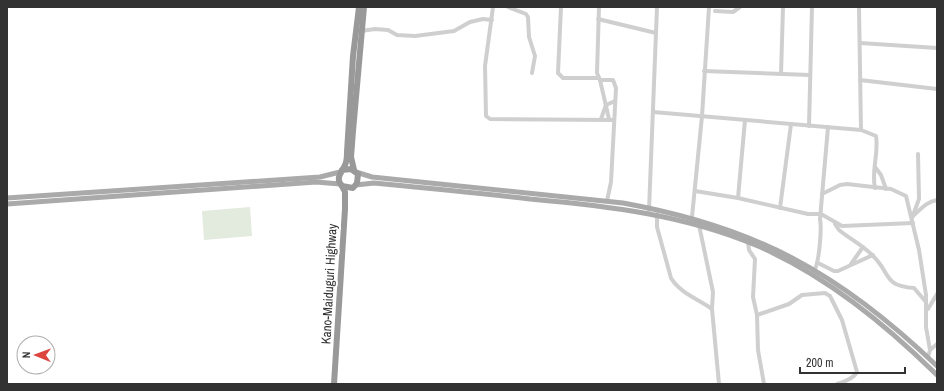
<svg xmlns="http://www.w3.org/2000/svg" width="944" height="391" font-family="'Archivo Narrow',sans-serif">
  <rect width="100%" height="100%" fill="#fff"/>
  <polygon fill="#e3eade" points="250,207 252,236 204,240 202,211"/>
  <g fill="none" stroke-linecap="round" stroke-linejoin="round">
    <g stroke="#cfcfcf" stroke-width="4">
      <polyline points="493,7 485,66 486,116 490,119 613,120"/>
      <polyline points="508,7 526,14 528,17 529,37 535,56 532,73"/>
      <polyline points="561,7 558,73 563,78 598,78"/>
      <polyline points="599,7 597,73 600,80 613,80 616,88 611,182 607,201"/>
      <polyline points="859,7 861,130"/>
      <polyline points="715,11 733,12 740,7"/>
      <polyline points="598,19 656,33"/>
      <polyline points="361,31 375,29 388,30 397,35 415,36 454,31 470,22 483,19 492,20"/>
      <polyline points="860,43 937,48"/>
      <polyline points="704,71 810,75"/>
      <polyline points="781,74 783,7"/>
      <polyline points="600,80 609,119"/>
      <polyline points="860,80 937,89"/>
      <path d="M653 112 861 130 876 136C879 153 871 171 875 188"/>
      <polyline points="601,119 606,105 615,101"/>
      <polyline points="809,126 812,7"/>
      <polyline points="875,167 881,175 886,189"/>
      <polyline points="695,191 738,198 808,214 821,214 842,226 913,223"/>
      <polyline points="822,194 840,185 847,184 891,189 906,196 919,250 926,295 926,327 930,350 928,357"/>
      <polyline points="738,198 745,120"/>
      <polyline points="780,208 791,124"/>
      <polyline points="649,210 657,7"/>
      <path d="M657 214V227L671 278C680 293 698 299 712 309"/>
      <path d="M913 216C921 209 926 202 937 200"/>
      <polyline points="692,217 702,116 709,7"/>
      <polyline points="912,218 919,199 918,154"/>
      <path d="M835 224 839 230C850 239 862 245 872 255 891 272 882 286 914 288L926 302"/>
      <polyline points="699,225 713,292 712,309 719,384"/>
      <polyline points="748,242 749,250 755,259 753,297 757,315 758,350 764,384"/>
      <polyline points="818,263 834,271 838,271 873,255"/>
      <polyline points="851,264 863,247"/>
      <path d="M815 269C819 261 822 229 820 219L828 127"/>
      <polyline points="928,309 937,294"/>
      <path d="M757 315 789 304 802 295 825 293 830 296 842 320 857 372C854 378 844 382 837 384"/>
      <polyline points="930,350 937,344"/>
    </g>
    <g stroke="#aaa" stroke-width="5">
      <path d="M356 172 372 177 623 203C756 227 840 273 937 366"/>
      <path d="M356 185 374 183C426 188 478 193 530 199 609 206 685 215 758 246 826 276 884 323 937 375"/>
      <polyline points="7,198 320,177 340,172"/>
      <polyline points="7,204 316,182 340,184"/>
    </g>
    <g stroke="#999" stroke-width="6">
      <path d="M342 170 351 169 358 174 357 183 353 188 342 186C335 178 341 174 345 165 347 161 347 156 347 152L353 56 359 7"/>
      <polyline points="354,170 351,157 353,131 364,7"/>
      <polyline points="334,384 345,209 345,192 342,186"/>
    </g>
  </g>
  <g text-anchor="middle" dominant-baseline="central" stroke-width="4" stroke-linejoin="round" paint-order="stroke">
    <g font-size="13" fill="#323232" stroke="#fff">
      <text transform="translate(329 284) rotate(-87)">Kano-Maiduguri Highway</text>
    </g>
  </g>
  <rect width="944" height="391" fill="none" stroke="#323232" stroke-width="16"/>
  <g transform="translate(36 355) rotate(271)"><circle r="19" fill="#ffffff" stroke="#adadad"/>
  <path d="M0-3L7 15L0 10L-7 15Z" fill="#dd453f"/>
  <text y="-6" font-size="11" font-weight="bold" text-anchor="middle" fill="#323232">N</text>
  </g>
  <path d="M800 367v6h105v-6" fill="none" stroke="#323232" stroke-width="2"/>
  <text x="806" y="367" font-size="12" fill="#323232" stroke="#ffffff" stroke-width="3" paint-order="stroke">200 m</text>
</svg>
